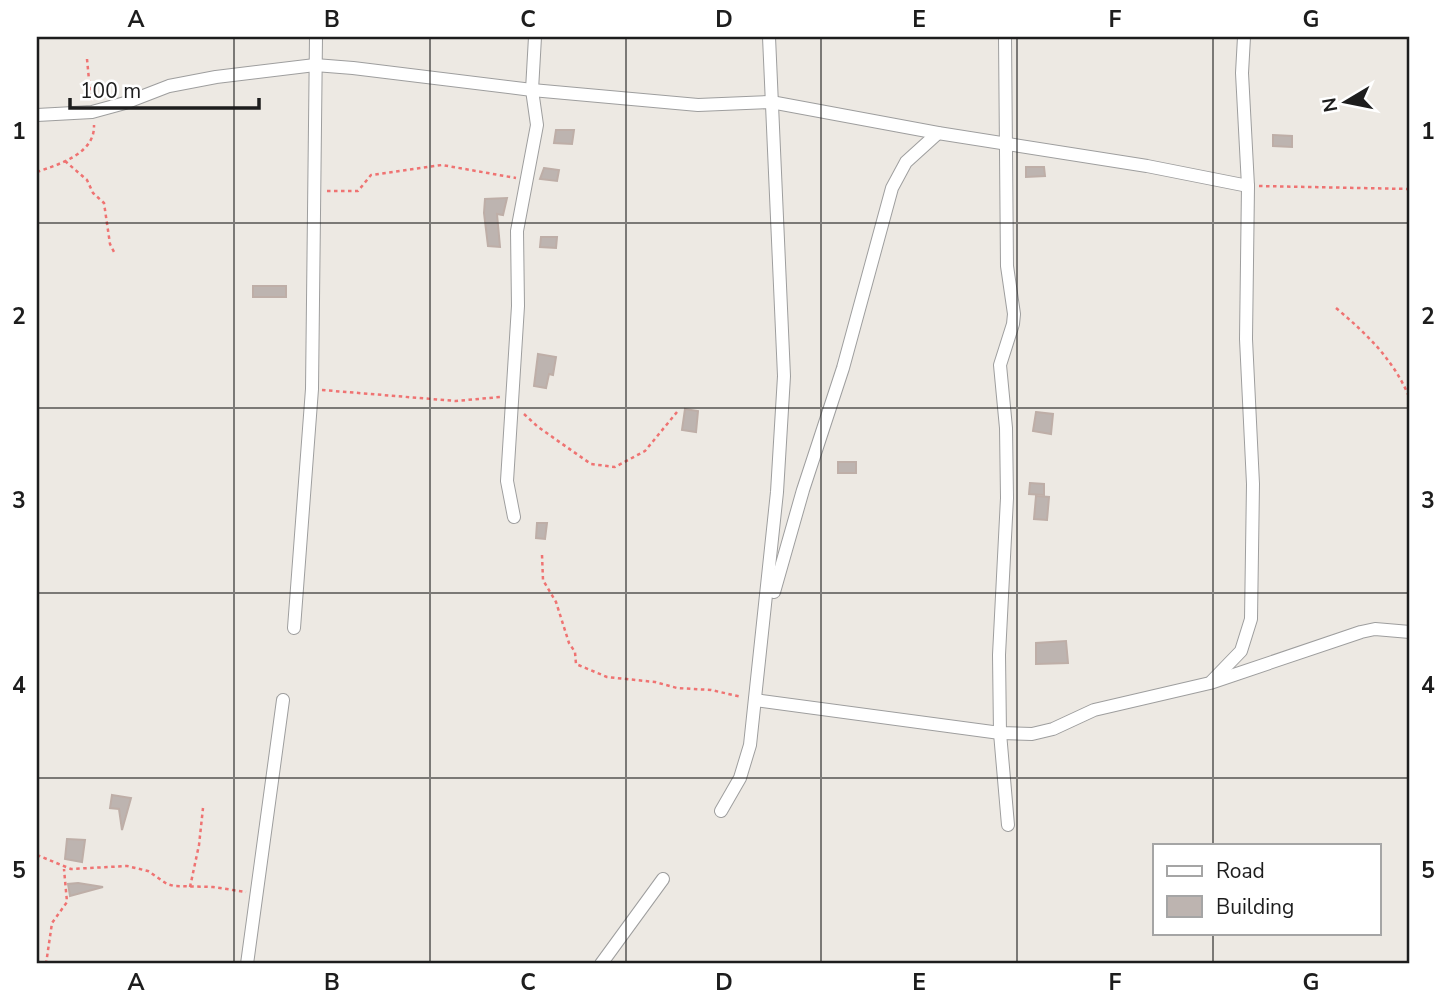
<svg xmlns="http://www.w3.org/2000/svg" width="1447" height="1001" font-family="'Nunito Sans',sans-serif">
  <rect width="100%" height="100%" fill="#ede9e3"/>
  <g fill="#bdb4b0" stroke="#beaea7" stroke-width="2">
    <polygon points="556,130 574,130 572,144 554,143"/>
    <polygon points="1273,135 1292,136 1292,147 1273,146"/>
    <polygon points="1026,167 1044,167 1045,176 1026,177"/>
    <polygon points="544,168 559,170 557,181 540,179"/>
    <polygon points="507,198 503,215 497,214 500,247 488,246 484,213 485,199"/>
    <polygon points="541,237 557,237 556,248 540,247"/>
    <rect x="253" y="286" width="33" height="11"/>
    <polygon points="538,354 556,357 553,375 549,374 546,388 534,386"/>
    <polygon points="685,409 698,411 696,432 682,430"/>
    <polygon points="1036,412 1053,414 1051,434 1033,431"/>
    <rect x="838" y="462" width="18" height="11"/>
    <polygon points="1030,483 1044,484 1044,495 1029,494"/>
    <polygon points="1036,496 1049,497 1047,520 1034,519"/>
    <polygon points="537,523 547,523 545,539 536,538"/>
    <polygon points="1066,641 1068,663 1036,664 1036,643"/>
    <polygon points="112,795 131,798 122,830 119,809 110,808"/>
    <polygon points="67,839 85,840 82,862 65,859"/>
    <polygon points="78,883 103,887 70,896 68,884"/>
  </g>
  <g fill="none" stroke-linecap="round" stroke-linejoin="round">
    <defs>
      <g id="minor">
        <polyline points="1005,37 1007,266 1014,314 1013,324 1000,365 1006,428 1007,498 999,655 1000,733 1008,825"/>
        <polyline points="37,115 92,112 125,103 169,86 216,77 315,65 353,68 532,90 698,105 771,102 938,133 1147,166 1248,186"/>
        <polyline points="514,517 507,481 518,306 517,231 537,125 532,90 535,37"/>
        <polyline points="774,592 803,490 843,368 892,188 906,162 938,133"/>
        <polyline points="294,628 312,389 316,37"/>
        <polyline points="1212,681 1241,651 1251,619 1253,484 1246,339 1248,186 1242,73 1244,37"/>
        <polyline points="755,700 1000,733 1032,734 1053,729 1094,710 1210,683 1361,632 1375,629 1410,632"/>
        <polyline points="721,811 740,778 750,745 777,492 784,376 769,37"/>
        <polyline points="247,964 283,700"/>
        <polyline points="601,964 663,879"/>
      </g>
    </defs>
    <use href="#minor" stroke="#9e9e9e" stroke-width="14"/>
    <g stroke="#ef7372" stroke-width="2.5" stroke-dasharray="3.5 3.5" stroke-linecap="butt">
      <polyline points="87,59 91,101"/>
      <polyline points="65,161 87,180 93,193 104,203 110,244 115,254"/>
      <path d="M37 172C59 164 95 154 94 125"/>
      <polyline points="1259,186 1410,189"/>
      <polyline points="327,191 358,191 371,175 442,165 516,178"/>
      <path d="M1336 308C1368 335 1394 360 1410 399"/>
      <polyline points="322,390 456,401 500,397"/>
      <polyline points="524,414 538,427 591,464 615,467 645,451 677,412"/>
      <polyline points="542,555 543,580 556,602 569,643 575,652 576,664 607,677 655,682 677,688 711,690 742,697"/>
      <polyline points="37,855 71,869 127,866 148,871 167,884 174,886 213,887 246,892"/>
      <polyline points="190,887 199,845 203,808"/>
      <polyline points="46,964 52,923 67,902 64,869"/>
    </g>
    <use href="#minor" stroke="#fff" stroke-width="12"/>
  </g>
  <path fill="none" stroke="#1d1d1d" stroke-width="2" stroke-opacity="0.55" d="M234 37V964M430 37V964M626 37V964M821 37V964M1017 37V964M1213 37V845M37 223H1410M37 408H1410M37 593H1410M37 778H1410M1213 933V964"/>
  <rect width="1447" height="1001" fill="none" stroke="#ffffff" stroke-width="77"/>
  <rect x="1153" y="844" width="228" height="91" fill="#ffffff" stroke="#a5a5a5" stroke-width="2"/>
  <rect x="1167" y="866" width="35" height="10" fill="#ffffff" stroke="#a5a5a5" stroke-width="2"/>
  <text x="1216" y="878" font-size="21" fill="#1d1d1d">Road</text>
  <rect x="1167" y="896" width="35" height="21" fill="#bdb4b0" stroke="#a5a5a5" stroke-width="2"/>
  <text x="1216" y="914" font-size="21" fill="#1d1d1d">Building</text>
  <g transform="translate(1346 102) rotate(260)" stroke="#ffffff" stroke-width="5" paint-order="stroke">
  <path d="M0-5L12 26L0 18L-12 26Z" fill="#1d1d1d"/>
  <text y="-10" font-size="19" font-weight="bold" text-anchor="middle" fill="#1d1d1d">N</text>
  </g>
  <path d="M70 98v10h189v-10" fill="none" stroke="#1d1d1d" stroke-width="3.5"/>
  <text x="80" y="98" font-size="21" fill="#1d1d1d" stroke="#ffffff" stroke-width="5" paint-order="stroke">100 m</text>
  <rect x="38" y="38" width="1370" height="924" fill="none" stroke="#1d1d1d" stroke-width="2.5"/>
  <g font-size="23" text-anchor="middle" font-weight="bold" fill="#1d1d1d">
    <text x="136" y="27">A</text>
    <text x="332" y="27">B</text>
    <text x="528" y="27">C</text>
    <text x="724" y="27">D</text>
    <text x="919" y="27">E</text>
    <text x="1115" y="27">F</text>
    <text x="1311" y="27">G</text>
    <text x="19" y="139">1</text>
    <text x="1428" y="139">1</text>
    <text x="19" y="324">2</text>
    <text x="1428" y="324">2</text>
    <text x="19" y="508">3</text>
    <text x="1428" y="508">3</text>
    <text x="19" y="693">4</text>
    <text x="1428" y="693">4</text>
    <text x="19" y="878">5</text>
    <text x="1428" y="878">5</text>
    <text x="136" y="990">A</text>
    <text x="332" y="990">B</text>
    <text x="528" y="990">C</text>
    <text x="724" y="990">D</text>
    <text x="919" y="990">E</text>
    <text x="1115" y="990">F</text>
    <text x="1311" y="990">G</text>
  </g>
</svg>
